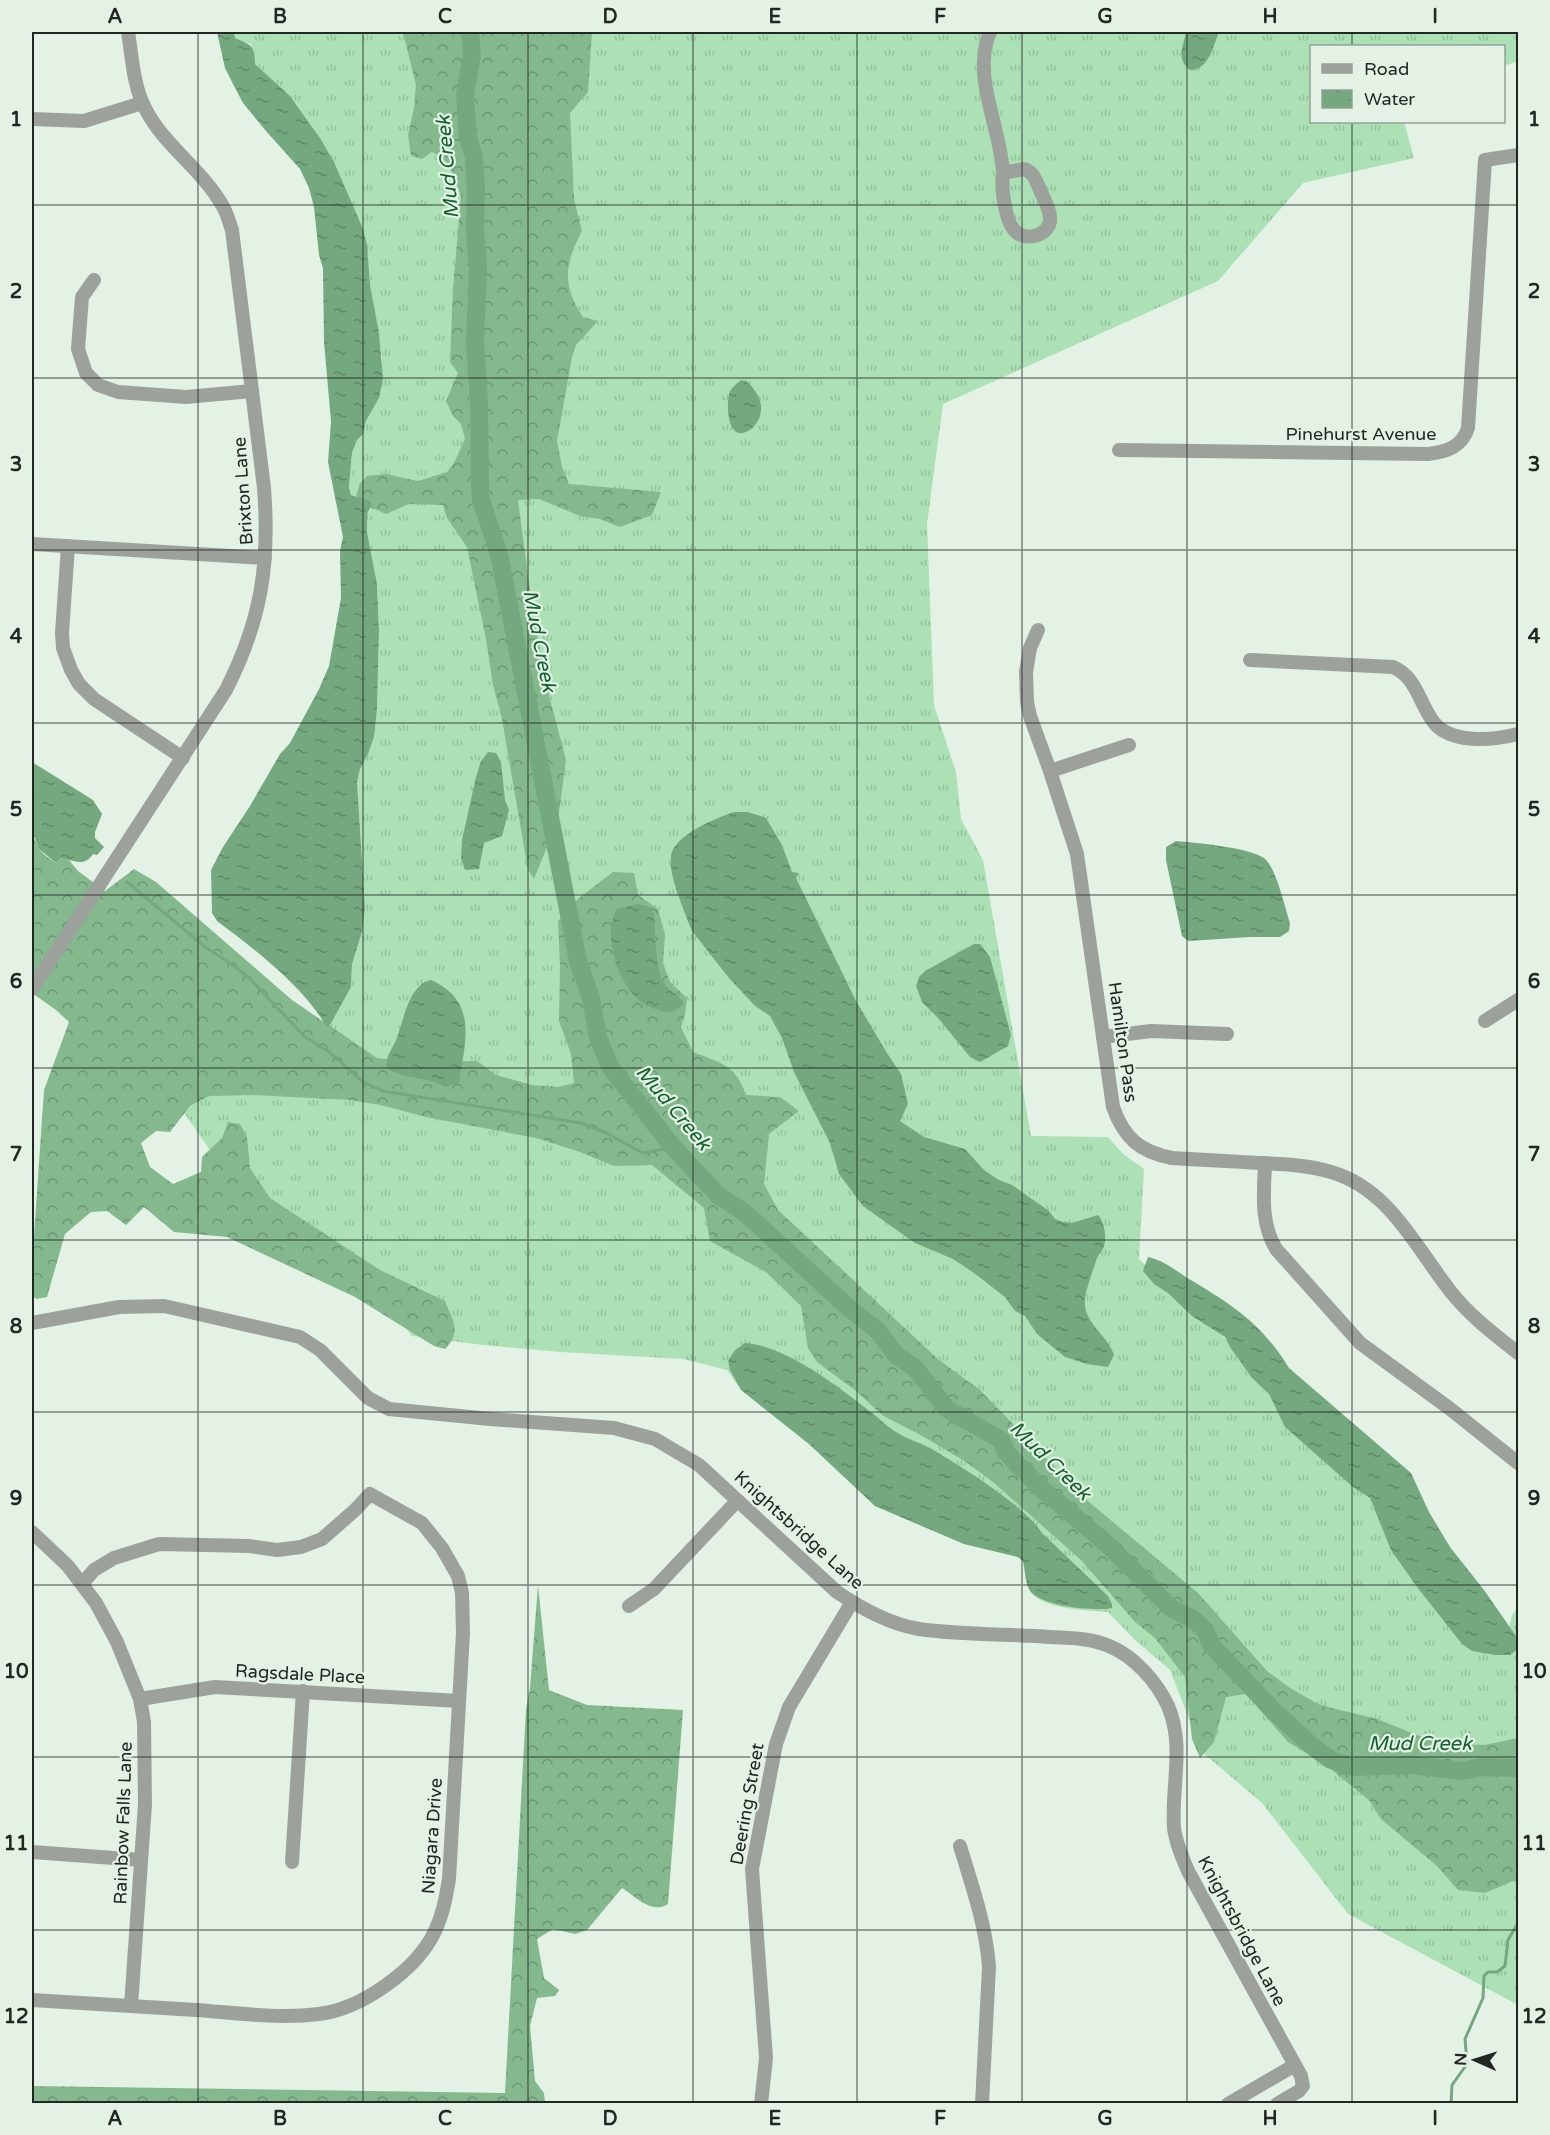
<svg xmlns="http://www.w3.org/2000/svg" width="1550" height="2135" font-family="'Varela Round',sans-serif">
  <defs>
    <pattern id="grass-tufts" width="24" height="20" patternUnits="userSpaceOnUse" patternTransform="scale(1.5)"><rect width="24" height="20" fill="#abe1b5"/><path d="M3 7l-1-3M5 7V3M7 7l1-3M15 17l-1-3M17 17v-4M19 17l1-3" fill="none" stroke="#93c19b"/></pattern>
    <pattern id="forest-crowns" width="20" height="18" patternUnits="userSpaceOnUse" patternTransform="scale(1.5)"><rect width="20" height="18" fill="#84b98e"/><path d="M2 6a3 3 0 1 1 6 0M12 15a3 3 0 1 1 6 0" fill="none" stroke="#6c9674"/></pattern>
    <pattern id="water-ripples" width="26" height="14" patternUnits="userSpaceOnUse" patternTransform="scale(1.5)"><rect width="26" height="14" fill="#74a87e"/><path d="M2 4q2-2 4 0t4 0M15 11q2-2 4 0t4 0" fill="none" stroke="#5f8967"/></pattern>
  </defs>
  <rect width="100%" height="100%" fill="#e4f2e6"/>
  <path fill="url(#grass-tufts)" d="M234 32H1518V61L1504 66V46H1312V122H1404L1414 158 1303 183 1218 281 943 404 927 524 934 705 956 772 961 819 983 860 1031 1136 1108 1137 1123 1154 1144 1169 1139 1259 1403 1502 1506 1639 1512 1616 1518 1605V2005L1348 1914 1262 1803 1202 1752 1170 1670 1134 1639 1108 1612C1088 1610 1039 1610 1029 1589 1025 1581 1025 1569 1023 1561L1018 1557 964 1544 875 1506 809 1444 741 1390 727 1370 683 1359 561 1352 483 1345 412 1336 378 1292 235 1186 173 1097 329 1027 351 987 352 964 362 932 365 908 357 782 360 769 368 754 374 737 377 709 379 631 377 584 367 532V515L371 509 356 496 351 495 349 487 352 454 357 440 363 434 366 421 379 398 382 357 370 285 320 138 290 96 255 64 251 44 235 38Z"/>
  <g fill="url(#forest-crowns)">
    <path d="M403 32H592L588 92 570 113 574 199 582 231C564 265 562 285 583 317L598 321 576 345 572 357 557 441 562 467 569 484 661 492 652 515 620 527 600 519 580 516 539 499 518 500 533 614 550 699 566 760 558 820 534 879 528 870 502 719 493 685 486 639 467 547 447 518 443 505 409 504 386 514 375 509H371V504L356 496 360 483 367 476 386 474 418 481 447 472 454 463 465 439 461 424 453 416 446 401 458 373 450 362 453 288 461 196 451 170 443 158 432 152 422 159 411 156 408 135 414 108 416 85Z"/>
    <path d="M32 835C36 840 36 844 39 849 43 854 50 859 56 863L61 858 69 860 78 871 105 891 134 869 156 882 292 1000 377 1058 422 1062 477 1061 496 1075 532 1085 558 1087 574 1083 571 1054 559 1021 560 965 558 921 579 898 613 872 634 873 638 895 658 909 665 935 663 963 670 982 687 998 685 1015 681 1027 693 1052C721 1063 736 1065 746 1095L780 1097 799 1111 769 1134 764 1184 778 1210 939 1360 980 1390 1089 1502 1198 1593 1267 1671 1290 1688 1320 1705 1377 1719 1422 1737 1451 1744 1485 1745 1518 1738V1883L1513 1881 1485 1893 1458 1890 1437 1866 1381 1819 1369 1800 1327 1766 1288 1742 1246 1694 1226 1697 1214 1742 1200 1758 1192 1739 1185 1677 1155 1638 1135 1622 1082 1561 993 1482 966 1462 926 1438 882 1415 856 1391 817 1362 808 1348 801 1306 766 1272 710 1241 704 1208 652 1165 614 1166 580 1152 536 1138 426 1117 381 1105 349 1100 254 1095 209 1096 190 1106 170 1132 156 1131 141 1143 150 1167 173 1184 201 1172 202 1157 222 1138 228 1122 240 1124 247 1137 250 1168 270 1198 380 1270 445 1301C453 1321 462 1332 445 1349L434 1346 355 1297 227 1237 174 1232 144 1207 126 1225 107 1211 91 1212 65 1234 47 1297 36 1299 32 1295V1265L44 1090 69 1022 56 1010 32 993Z"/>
    <path d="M538 1585 549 1690 587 1705 683 1710 668 1904C652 1915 635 1896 622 1888L587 1930 575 1934 553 1929 537 1939 544 1978 559 1990 555 1996 537 1998 530 2026 535 2081 544 2093 545 2103H32V2086L505 2093 526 1709 530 1688Z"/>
  </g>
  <g fill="url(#water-ripples)">
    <path d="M217 32H234L235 38C251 45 255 45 255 64L290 96 320 138 334 162 363 229 367 245 370 285 379 333 383 379 379 398 366 421 363 434 357 440 352 453 349 487 351 495 368 500 372 504 367 515V532L377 584 379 631 377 709 374 737 368 754 360 769 357 782 365 908 362 932 352 964 351 987 329 1027 326 1026C304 987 253 948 217 921L212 913 211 870 223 847 250 806 280 754 290 743 319 689 329 666 341 598 340 551 343 537 328 462 331 421 324 342 323 268 319 255 314 207 309 188 300 169 266 131 243 103 234 86 225 68Z"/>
    <path d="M1186 32H1219C1213 46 1209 70 1190 70 1176 59 1183 47 1186 32Z"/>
    <path d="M741 380C748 381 751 385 755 391 773 415 747 441 735 431 727 424 727 403 729 394 731 388 736 384 741 380Z"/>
    <polygon points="488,752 496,753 501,762 505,800 509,810 502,836 484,843 479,869 465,870 461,858 462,840 476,777 481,761"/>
    <path d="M32 762 93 800 102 814 95 832V838L104 847 97 855 93 854C85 867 74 861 61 858L56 863 38 848 35 838 32 835Z"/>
    <path d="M734 812H748L766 818 782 845 792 872 799 873 796 878 856 1001 887 1053 901 1074 908 1104 900 1121 924 1137 965 1149 984 1170 999 1180 1012 1185 1049 1211 1055 1219 1063 1222 1072 1223 1098 1215C1104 1221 1107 1237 1104 1246 1103 1250 1099 1254 1097 1258 1093 1270 1087 1286 1085 1298 1082 1323 1107 1334 1114 1355L1108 1367 1087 1364 1065 1357 1037 1334 1025 1316 1015 1311 1005 1297 974 1273 953 1259 915 1243 863 1206 839 1174 830 1143 794 1072 782 1038 770 1016 754 1005 729 978 692 931 689 924C683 906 668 874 671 856 674 835 716 818 734 812Z"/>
    <path d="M1176 841C1197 843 1247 847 1264 858 1276 867 1285 908 1290 923L1289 931 1280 937H1250L1188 941 1182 936 1166 860V847Z"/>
    <path d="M637 904 648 906 654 913C656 932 654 967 664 983 668 991 679 994 684 1003 676 1013 667 1014 655 1009 649 1006 644 1005 639 1000 617 981 602 935 617 909Z"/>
    <polygon points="974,944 980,944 990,957 1011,1035 1008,1046 980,1062 970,1057 939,1019 922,1002 916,986 919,977 925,971"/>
    <path d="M431 980C479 1002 465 1041 459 1083L445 1087C427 1075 403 1081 386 1067 386 1055 392 1050 396 1040 404 1021 408 985 431 980Z"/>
    <path d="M1148 1257C1165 1261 1175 1270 1189 1279 1233 1305 1262 1324 1289 1368L1411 1473 1429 1512 1450 1547 1484 1590 1516 1636 1518 1649 1510 1655H1495L1472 1651 1462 1644 1417 1587 1391 1550 1370 1498 1353 1487 1285 1427 1269 1394 1252 1378 1230 1347 1225 1337 1192 1316 1168 1293 1154 1284 1143 1271Z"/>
    <path d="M745 1343C784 1345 838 1386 868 1410 877 1416 884 1424 893 1430 904 1438 918 1442 930 1448 960 1466 1023 1504 1042 1533L1108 1596 1112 1604V1608C1095 1612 1037 1606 1029 1589 1025 1581 1025 1569 1023 1561L1018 1557 964 1544 875 1506 809 1444 741 1390 730 1370 728 1361 735 1350Z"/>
  </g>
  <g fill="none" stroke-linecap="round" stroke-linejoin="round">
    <g stroke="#74a87e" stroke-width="3">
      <polyline points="127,882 204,946 234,966 250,979 305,1037 328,1051 363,1082 383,1091 581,1123 606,1133 643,1153 673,1147"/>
      <polyline points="1451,2104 1452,2085 1467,2064 1465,2039 1483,1998 1484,1976 1488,1972 1497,1972 1505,1966 1508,1940 1518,1923"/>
    </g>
    <polyline stroke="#74a87e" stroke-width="18" points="470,32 472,55 465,94 468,138 474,157 476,190 475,229 478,269 475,343 479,401 480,484 481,500 499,554 578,961 591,998 598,1038 611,1068 673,1147 695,1171 719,1196 744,1212 849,1308 877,1330 896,1355 915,1368 947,1409 1001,1440 1006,1452 1017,1464 1044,1491 1107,1544 1172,1609 1193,1619 1205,1630 1212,1646 1272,1709 1311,1745 1331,1760 1353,1767 1412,1765 1462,1771 1481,1767 1518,1768"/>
    <g stroke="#9ca19c" stroke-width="14">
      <path d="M990 32C971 75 1001 128 1003 173"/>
      <polyline points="32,119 84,121 142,103"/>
      <path d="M1024 169C1034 172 1036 181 1040 190 1044 199 1051 211 1050 221 1048 236 1026 241 1016 232 1005 223 1001 187 1003 173Z"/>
      <polyline points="94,280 82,297 78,349 86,373 98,385 118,392 186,397 252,391"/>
      <path d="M1119 450 1428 454C1446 452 1462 447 1468 428L1485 160 1518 155"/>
      <polyline points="32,544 265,558"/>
      <polyline points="68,546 62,633 63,648 71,670 79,684 94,699 183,758"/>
      <path d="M1038 630 1030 648 1026 672 1027 702 1030 716 1050 771 1077 854 1113 1107C1124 1138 1140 1152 1172 1158 1201 1160 1230 1161 1259 1163 1283 1164 1308 1165 1331 1172 1390 1189 1416 1248 1451 1292 1470 1316 1494 1334 1518 1353"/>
      <path d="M1250 660 1393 667C1407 673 1414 685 1420 698 1425 707 1429 718 1437 726 1457 744 1494 740 1518 734"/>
      <polyline points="1050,771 1129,745"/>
      <path d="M32 989 226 690C261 621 270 565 264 488L232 230C229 222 227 212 222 205 202 169 163 145 145 108 133 85 132 56 128 32"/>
      <polyline points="1485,1021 1518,1000"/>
      <polyline points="1103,1037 1151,1031 1227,1034"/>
      <path d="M1265 1163C1264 1193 1260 1222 1276 1249L1360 1343 1449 1408 1518 1463"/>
      <path d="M32 1323 119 1307 164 1306 300 1337 320 1350 368 1398 389 1409 490 1419 614 1428 655 1439 699 1465 837 1592C862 1609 889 1624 919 1629 962 1635 1007 1634 1050 1637 1070 1638 1090 1638 1109 1646 1134 1656 1157 1682 1168 1706 1185 1745 1171 1787 1174 1828 1176 1843 1182 1857 1188 1871L1301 2076 1303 2086 1299 2091 1277 2104"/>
      <polyline points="32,1532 68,1566 96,1603 117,1642 140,1699 144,1722 145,1804 131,2006"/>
      <polyline points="629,1606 654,1589 737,1501"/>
      <polyline points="140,1699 215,1687 459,1701"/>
      <path d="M960 1846C972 1886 986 1925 989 1967L982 2104"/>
      <polyline points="32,1852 141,1860"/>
      <polyline points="292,1862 303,1691"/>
      <path d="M32 2000C86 2003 141 2007 196 2010 236 2013 279 2019 319 2014 361 2009 417 1970 435 1931 443 1914 446 1897 449 1879L463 1633 462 1593 458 1576 442 1548 422 1523 370 1494 355 1510 322 1539 301 1547 277 1550 249 1546 159 1544 114 1558 94 1570 82 1584"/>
      <polyline points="761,2104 766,2058 752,1869 776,1744 789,1707 852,1602"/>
      <polyline points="1228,2104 1295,2065"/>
    </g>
  </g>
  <path fill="none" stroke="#222723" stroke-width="1.5" stroke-opacity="0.55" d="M198 32V2104M363 32V2104M528 32V2104M693 32V2104M857 32V2104M1022 32V2104M1187 32V2104M1352 32V46M1352 122V2104M32 205H1518M32 378H1518M32 550H1518M32 723H1518M32 895H1518M32 1068H1518M32 1240H1518M32 1412H1518M32 1585H1518M32 1757H1518M32 1930H1518"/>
  <g text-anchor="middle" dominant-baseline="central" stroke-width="4.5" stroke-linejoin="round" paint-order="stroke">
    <g font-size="18" fill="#222723" stroke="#e4f2e6">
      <text x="1361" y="434">Pinehurst Avenue</text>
      <text transform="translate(243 491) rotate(-94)">Brixton Lane</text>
      <text transform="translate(1123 1042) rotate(82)">Hamilton Pass</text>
      <text transform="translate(799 1530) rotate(42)">Knightsbridge Lane</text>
      <text transform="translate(300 1674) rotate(3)">Ragsdale Place</text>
      <text transform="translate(747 1804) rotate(-80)">Deering Street</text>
      <text transform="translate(123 1823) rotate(-88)">Rainbow Falls Lane</text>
      <text transform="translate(432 1836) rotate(-86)">Niagara Drive</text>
      <text transform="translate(1242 1931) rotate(62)">Knightsbridge Lane</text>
    </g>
    <g font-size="20" font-style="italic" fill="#11622d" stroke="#e4f2e6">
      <text transform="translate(448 167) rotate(-95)">Mud Creek</text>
      <text transform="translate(539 641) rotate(79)">Mud Creek</text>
      <text transform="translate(673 1108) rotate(50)">Mud Creek</text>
      <text transform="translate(1050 1461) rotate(44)">Mud Creek</text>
      <text x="1420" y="1744">Mud Creek</text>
    </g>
  </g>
  <rect width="1550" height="2135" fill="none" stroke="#e4f2e6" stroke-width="66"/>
  <rect x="1310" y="45" width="195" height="78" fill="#e4f2e6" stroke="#96a198" stroke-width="1.5"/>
  <rect x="1322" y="64" width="30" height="9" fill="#9ca19c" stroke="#96a198" stroke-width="1.5"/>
  <text x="1364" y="75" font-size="18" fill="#222723">Road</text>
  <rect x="1322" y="90" width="30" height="18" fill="url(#water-ripples)" stroke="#96a198" stroke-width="1.5"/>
  <text x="1364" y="105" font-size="18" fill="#222723">Water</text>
  <g transform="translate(1475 2060) rotate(273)" stroke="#e4f2e6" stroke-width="4.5" paint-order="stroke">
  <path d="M0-4.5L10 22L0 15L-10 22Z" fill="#222723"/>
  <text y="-9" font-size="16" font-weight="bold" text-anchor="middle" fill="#222723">N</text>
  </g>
  <rect x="33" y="33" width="1484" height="2069" fill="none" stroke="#222723" stroke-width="2"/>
  <g font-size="20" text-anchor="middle" font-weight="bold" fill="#222723">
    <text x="115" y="23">A</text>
    <text x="280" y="23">B</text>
    <text x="445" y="23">C</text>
    <text x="610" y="23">D</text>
    <text x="775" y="23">E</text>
    <text x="940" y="23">F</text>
    <text x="1105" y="23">G</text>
    <text x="1270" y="23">H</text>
    <text x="1435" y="23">I</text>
    <text x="16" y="126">1</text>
    <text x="1534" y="126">1</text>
    <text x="16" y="298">2</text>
    <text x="1534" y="298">2</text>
    <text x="16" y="471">3</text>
    <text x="1534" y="471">3</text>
    <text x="16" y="643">4</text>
    <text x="1534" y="643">4</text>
    <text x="16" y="816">5</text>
    <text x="1534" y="816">5</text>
    <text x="16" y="988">6</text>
    <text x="1534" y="988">6</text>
    <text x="16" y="1161">7</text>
    <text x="1534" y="1161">7</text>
    <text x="16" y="1333">8</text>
    <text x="1534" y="1333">8</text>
    <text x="16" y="1505">9</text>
    <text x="1534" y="1505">9</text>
    <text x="16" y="1678">10</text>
    <text x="1534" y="1678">10</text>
    <text x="16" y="1850">11</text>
    <text x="1534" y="1850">11</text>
    <text x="16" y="2023">12</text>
    <text x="1534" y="2023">12</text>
    <text x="115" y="2125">A</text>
    <text x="280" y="2125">B</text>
    <text x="445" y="2125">C</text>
    <text x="610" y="2125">D</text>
    <text x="775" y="2125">E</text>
    <text x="940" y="2125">F</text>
    <text x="1105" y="2125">G</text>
    <text x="1270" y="2125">H</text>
    <text x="1435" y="2125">I</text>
  </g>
</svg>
